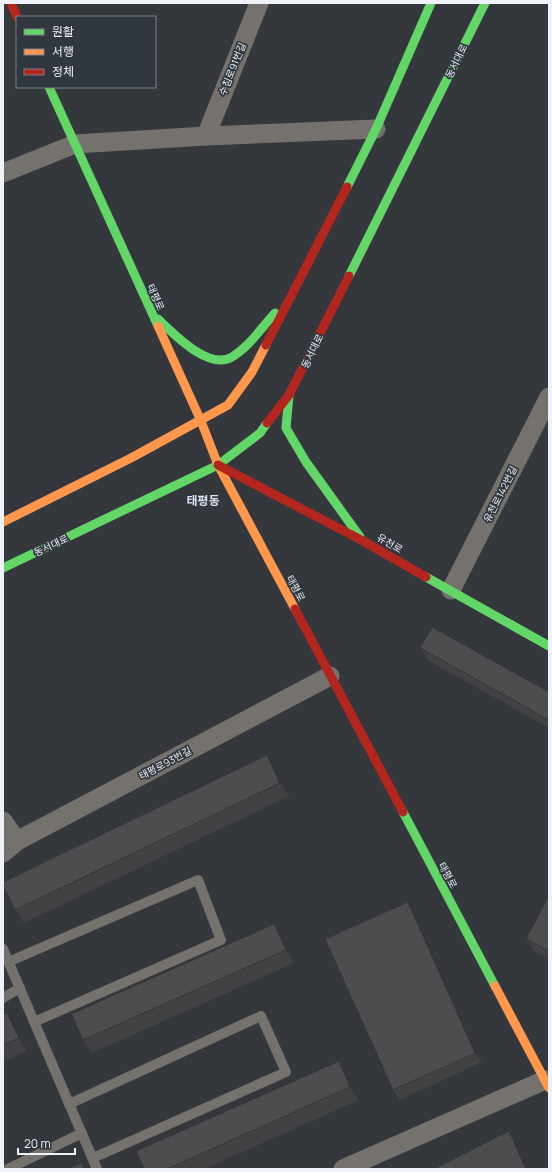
<svg xmlns="http://www.w3.org/2000/svg" width="552" height="1172" font-family="Manrope,'Noto Sans KR',sans-serif">
  <rect width="100%" height="100%" fill="#34383c"/>
  <g fill="none" stroke-linecap="round" stroke-linejoin="round">
    <g stroke="#75716d" stroke-width="10">
      <polyline points="3,949 97,1169"/>
      <polyline points="8,962 198,880 221,940 34,1022"/>
      <polyline points="3,998 20,988"/>
      <polyline points="69,1104 261,1016 286,1072 93,1158"/>
      <polyline points="8,1169 82,1133"/>
    </g>
    <g stroke="#75716d" stroke-width="19">
      <polyline points="206,136 259,3"/>
      <polyline points="3,173 75,144 206,136 376,129"/>
      <polyline points="451,590 549,397"/>
      <polyline points="3,821 17,841"/>
      <polyline points="3,853 17,841 330,676"/>
      <polyline points="343,1169 545,1080"/>
    </g>
    <g stroke="#63d668" stroke-width="9">
      <polyline points="49,87 158,326"/>
      <polyline points="347,187 376,129 431,3"/>
      <polyline points="349,276 485,3"/>
      <path d="M158 319C174 334 209 371 232 357 249 347 262 327 275 313"/>
      <polyline points="289,395 286,428 306,462 360,537"/>
      <polyline points="3,568 218,465 260,433 267,423"/>
      <polyline points="426,577 549,646"/>
      <polyline points="403,812 495,986"/>
    </g>
    <g stroke="#ff974d" stroke-width="9">
      <polyline points="158,326 201,421 218,465 295,609"/>
      <polyline points="3,522 131,458 228,405 252,372 266,345"/>
      <polyline points="495,986 549,1088"/>
    </g>
    <g stroke="#b3261e" stroke-width="9">
      <polyline points="11,3 17,17"/>
      <polyline points="266,345 347,187"/>
      <polyline points="267,423 289,395 349,276"/>
      <polyline points="218,465 363,541 426,577"/>
      <polyline points="295,609 403,812"/>
    </g>
  </g>
  <g fill="#424245">
    <polygon points="420,648 549,692 549,728 429,661"/>
    <polygon points="267,755 276,768 289,796 24,923 15,910"/>
    <polygon points="549,895 549,959 534,951 526,939"/>
    <polygon points="408,902 415,912 482,1062 400,1100 393,1090"/>
    <polygon points="283,937 294,963 92,1053 83,1040"/>
    <polygon points="3,1015 16,1026 27,1050 3,1062"/>
    <polygon points="339,1061 348,1074 359,1100 204,1169 144,1169"/>
  </g>
  <g fill="#363638">
    <polygon points="267,755 276,768 289,796 280,783"/>
    <polygon points="408,902 415,912 482,1062 475,1053"/>
    <polygon points="274,924 283,937 294,963 286,950"/>
    <polygon points="7,1013 16,1026 27,1050 19,1038"/>
    <polygon points="339,1061 348,1074 359,1100 350,1087"/>
    <polygon points="509,1131 515,1140 528,1169 526,1169"/>
  </g>
  <g fill="#4d4d50" stroke="#363638">
    <polygon points="432,627 549,692 549,720 420,648"/>
    <polygon points="267,755 280,783 15,910 3,886 3,882"/>
    <polygon points="549,895 549,951 526,939"/>
    <polygon points="408,902 475,1053 393,1090 325,939"/>
    <polygon points="274,924 286,950 83,1040 71,1014"/>
    <polygon points="7,1013 19,1038 3,1045 3,1015"/>
    <polygon points="339,1061 350,1087 167,1169 144,1169 136,1151"/>
    <polygon points="509,1131 526,1169 434,1169"/>
    <polygon points="81,1163 84,1169 67,1169"/>
  </g>
  <g text-anchor="middle" dominant-baseline="central" stroke-width="3.5" stroke-linejoin="round" paint-order="stroke">
    <g font-size="10" fill="#eff3f9" stroke="#31373f">
      <text transform="translate(456 61) rotate(-64)">동서대로</text>
      <text transform="translate(232 69) rotate(-68)">수침로91번길</text>
      <text transform="translate(156 297) rotate(66)">태평로</text>
      <text transform="translate(312 351) rotate(-64)">동서대로</text>
      <text transform="translate(500 494) rotate(-63)">유천로142번길</text>
      <text transform="translate(390 543) rotate(30)">유천로</text>
      <text transform="translate(51 545) rotate(-25)">동서대로</text>
      <text transform="translate(296 588) rotate(62)">태평로</text>
      <text transform="translate(165 763) rotate(-28)">태평로93번길</text>
      <text transform="translate(448 875) rotate(62)">태평로</text>
    </g>
    <g font-size="12" font-weight="bold" fill="#dce4ef" stroke="#31373f">
      <text x="203" y="500">태평동</text>
    </g>
  </g>
  <rect width="552" height="1172" fill="none" stroke="#eff3f9" stroke-width="8"/>
  <rect x="16" y="16" width="140" height="72" fill="#31373f" stroke="#7d8289"/>
  <rect x="24" y="29" width="20" height="6" fill="#63d668" stroke="#7d8289"/>
  <text x="52" y="36" font-size="12" fill="#eff3f9">원활</text>
  <rect x="24" y="49" width="20" height="6" fill="#ff974d" stroke="#7d8289"/>
  <text x="52" y="56" font-size="12" fill="#eff3f9">서행</text>
  <rect x="24" y="69" width="20" height="6" fill="#b3261e" stroke="#7d8289"/>
  <text x="52" y="76" font-size="12" fill="#eff3f9">정체</text>
  <path d="M18 1148v6h57v-6" fill="none" stroke="#eff3f9" stroke-width="2"/>
  <text x="24" y="1148" font-size="12" fill="#eff3f9" stroke="#31373f" stroke-width="3" paint-order="stroke">20 m</text>
</svg>
